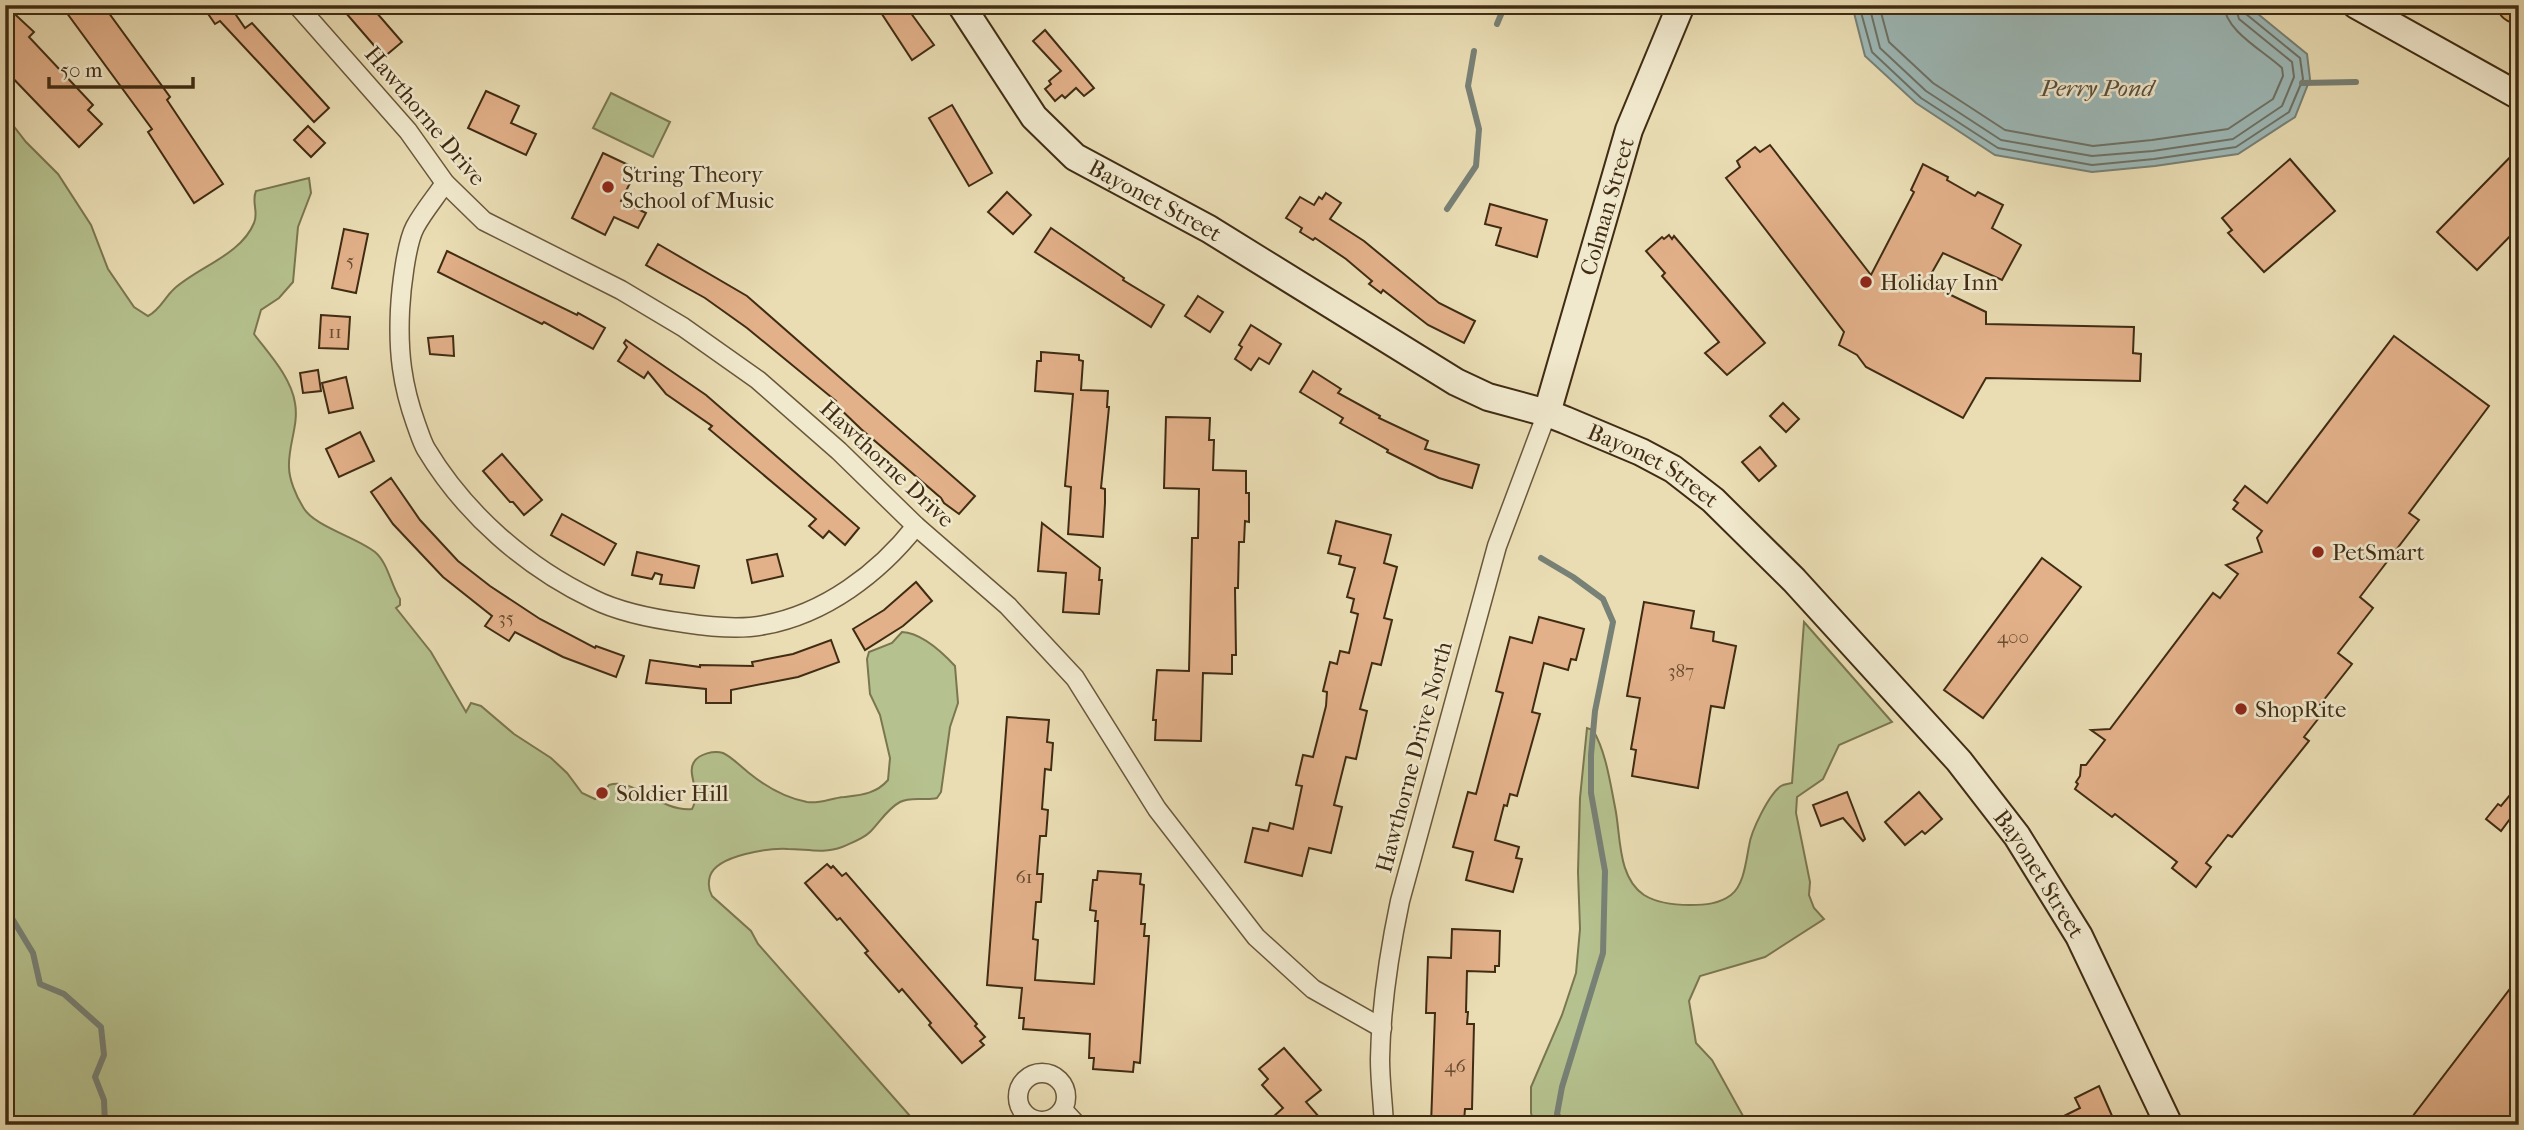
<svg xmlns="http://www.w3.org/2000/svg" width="2524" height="1130" font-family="'IM FELL French Canon',serif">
  <rect width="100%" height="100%" fill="#eaddb4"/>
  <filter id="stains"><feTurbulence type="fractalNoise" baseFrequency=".00286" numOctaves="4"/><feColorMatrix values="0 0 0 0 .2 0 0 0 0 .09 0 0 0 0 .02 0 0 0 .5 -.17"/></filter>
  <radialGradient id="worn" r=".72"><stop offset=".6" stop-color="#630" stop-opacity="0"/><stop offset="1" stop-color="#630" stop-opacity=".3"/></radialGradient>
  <g fill="#b5c18e" stroke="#7a7650" stroke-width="2">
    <polygon points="611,93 670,122 653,157 593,128"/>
    <path d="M5 115 26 142 58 174 91 225 108 269 134 307 148 316C160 310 165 297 174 289 198 267 241 255 254 223 259 212 251 202 256 191L309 178 311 193 298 227 293 282 279 298 261 310 254 334C269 354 291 377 295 403 299 425 288 445 289 467 289 479 296 496 303 507 313 526 356 537 375 552 388 563 391 585 400 599V605L396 608 431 652 466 712 471 703 481 706 514 734 551 758 567 773 582 793 595 799 600 796 609 785C635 777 659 812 692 809 702 791 686 774 694 762 699 754 714 750 723 753 732 757 741 767 749 773 765 786 786 798 807 802 820 804 831 798 844 797 861 795 876 794 888 780L890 758 880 715 870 694 867 659 869 652 892 643 902 632C922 633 942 652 955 666L958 703 950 727 941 792 937 798C926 801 911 796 900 802 887 809 880 822 870 832 863 839 851 843 842 847 824 854 806 849 788 849 769 848 717 855 710 876 708 883 708 889 712 896L751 931 758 944 918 1125H5Z"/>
    <path d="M1804 622 1892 722 1839 745 1823 779 1797 797 1796 813 1810 882 1809 895 1814 908 1824 919 1765 957 1700 976 1689 1001 1696 1043 1712 1060 1748 1125H1534L1531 1113V1087L1562 1015 1576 973 1580 929 1578 872 1580 798 1587 728 1593 730C1606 752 1610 782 1615 807 1621 835 1617 877 1644 895 1657 903 1675 905 1690 905 1705 905 1719 904 1731 895 1744 885 1746 861 1749 846 1751 831 1769 794 1781 786 1784 784 1788 784 1792 783Z"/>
  </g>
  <polygon fill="#9db9b8" stroke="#788176" stroke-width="2" points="1852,5 2247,5 2307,54 2310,79 2295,117 2238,154 2155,166 2092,172 1995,155 1916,103 1865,56"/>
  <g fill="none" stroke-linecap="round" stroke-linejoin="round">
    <g stroke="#6e7266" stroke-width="2">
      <polyline points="1859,5 1872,52 1921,98 1998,148 2092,165 2154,159 2236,147 2289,112 2303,79 2300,58 2246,14 2244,5"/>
      <polyline points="1869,5 1880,48 1926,91 2001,140 2092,156 2153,151 2233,139 2282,106 2294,77 2292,62 2239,19 2235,5"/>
      <path d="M1879 5 1889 42 1933 83 2005 130 2093 146 2152 140 2228 129 2273 99 2283 76 2282 68C2264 51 2225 31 2224 5"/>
    </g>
    <g stroke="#788176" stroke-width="6">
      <polyline points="1497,24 1505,5"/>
      <polyline points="2302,83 2356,82"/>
      <polyline points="1447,209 1476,166 1479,129 1468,86 1474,51"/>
      <polyline points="1541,558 1573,577 1603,599 1613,622 1595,711 1591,755 1591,793 1605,871 1603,953 1562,1087 1557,1114 1563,1125"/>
      <polyline points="5,919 13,920 33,953 40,984 64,994 101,1027 104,1055 95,1077 104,1100 105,1125"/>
    </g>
  </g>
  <g fill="#e2b089" stroke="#402c13" stroke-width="2">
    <polygon points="5,5 34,32 29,37 93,105 88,110 102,124 79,147 5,70"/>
    <polygon points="61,5 103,5 170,97 167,100 223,184 194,203 148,132 152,129"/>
    <polygon points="202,5 243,5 234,12 245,28 252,23 329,108 314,122 220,21 215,24"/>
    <polygon points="339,5 370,5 402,42 384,57"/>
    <polygon points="876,5 905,5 934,45 912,60"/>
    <polygon points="1045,30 1094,88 1084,96 1076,88 1065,98 1062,95 1055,101 1045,89 1051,84 1049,81 1061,71 1033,41"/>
    <polygon points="486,91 519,106 511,123 536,134 526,155 468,128"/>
    <polygon points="952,105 992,173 969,186 929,118"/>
    <polygon points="308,126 325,143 311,157 294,140"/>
    <polygon points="1770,145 1871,275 1914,192 1911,190 1923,164 1948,177 1947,180 1975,196 1978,192 2003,205 1992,228 2021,245 2002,280 1943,253 1926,283 1986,312 1986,324 2134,327 2133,353 2141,354 2140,381 1986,378 1963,418 1866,367 1857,355 1839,345 1844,332 1726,178 1740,167 1737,161 1755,147 1760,152"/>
    <polygon points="2519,148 2519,227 2477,270 2437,232"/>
    <polygon points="603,153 637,169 621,201 646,213 638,228 614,217 605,235 572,218"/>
    <polygon points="2290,159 2335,211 2264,272 2228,233 2232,230 2222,218"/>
    <polygon points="1007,192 1031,215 1013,234 988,212"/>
    <polygon points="1326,193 1341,203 1330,219 1364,241 1439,303 1475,321 1464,343 1428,325 1383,290 1381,293 1369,284 1372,281 1346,259 1315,238 1313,240 1300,232 1302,228 1286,218 1300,197 1314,205 1319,197 1322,199"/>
    <polygon points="1490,204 1547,220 1537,257 1496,245 1501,228 1485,224"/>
    <polygon points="1051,228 1124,278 1123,280 1164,305 1151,327 1035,252"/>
    <polygon points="344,229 368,234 356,293 332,288"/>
    <polygon points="1669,235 1672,239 1674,236 1765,343 1727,375 1705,353 1719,342 1662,276 1665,273 1646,251 1662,237 1664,239"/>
    <polygon points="658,244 747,296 975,496 959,514 944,503 941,498 861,429 834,403 836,401 747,328 705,298 646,265"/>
    <polygon points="447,251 577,315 578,313 605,328 593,349 544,322 542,324 438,272"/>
    <polygon points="1198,296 1223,312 1210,332 1185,316"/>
    <polygon points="321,315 350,317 348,349 319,348"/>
    <polygon points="1251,325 1281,344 1269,364 1259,358 1251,370 1235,359 1242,347 1239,345"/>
    <polygon points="453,336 454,356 430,354 428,338"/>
    <polygon points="2394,336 2489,406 2409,513 2419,520 2360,597 2373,608 2338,653 2352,664 2312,715 2318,719 2304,737 2309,741 2232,837 2228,835 2206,863 2211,867 2196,887 2172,868 2177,862 2115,814 2112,817 2075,789 2078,784 2076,782 2080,776 2081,765 2086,765 2105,740 2091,730 2110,729 2213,593 2220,598 2238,574 2226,565 2262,552 2257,538 2262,531 2233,509 2238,503 2234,500 2245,486 2267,503"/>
    <polygon points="626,340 706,395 859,528 845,545 829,531 823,538 809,526 816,519 709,429 712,426 666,394 648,372 644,378 618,361 627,347 624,343"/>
    <polygon points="1041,352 1079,355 1079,360 1083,361 1081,390 1108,391 1107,407 1109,407 1101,488 1105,489 1105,503 1103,537 1068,534 1071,487 1065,486 1073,394 1035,391 1037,361 1041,361"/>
    <polygon points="318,370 321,391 303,393 300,373"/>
    <polygon points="1313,371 1341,389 1338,393 1380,416 1379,418 1428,441 1425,449 1479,465 1472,488 1439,478 1387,452 1388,450 1340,423 1343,418 1300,392"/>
    <polygon points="346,377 353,408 329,413 322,383"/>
    <polygon points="1783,403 1799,419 1786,432 1770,416"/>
    <polygon points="1166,417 1210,418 1209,440 1214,440 1213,470 1246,471 1246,493 1249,493 1249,522 1245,521 1244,542 1239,542 1238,588 1235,588 1236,655 1232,655 1232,674 1203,673 1201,741 1155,740 1156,720 1153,720 1157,670 1189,671 1192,538 1198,538 1199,489 1164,488"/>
    <polygon points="360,432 374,461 339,477 326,449"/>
    <polygon points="1760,447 1776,466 1759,481 1742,462"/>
    <polygon points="502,454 542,500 524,515 513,502 510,502 483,471"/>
    <polygon points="391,478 420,520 458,561 490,586 540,619 595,648 596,646 624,656 616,677 563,657 515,632 509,641 485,626 492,616 443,577 393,524 371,492"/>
    <polygon points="562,514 616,544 604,565 551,535"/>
    <polygon points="1336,521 1391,535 1384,563 1397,567 1384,618 1392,620 1381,665 1372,663 1360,709 1367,711 1356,759 1346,757 1334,805 1342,807 1331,853 1309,848 1302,876 1245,862 1253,828 1268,831 1270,823 1293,829 1302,786 1296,785 1303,755 1313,757 1326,706 1327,692 1323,691 1330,662 1337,664 1340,651 1349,653 1358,614 1351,612 1354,599 1347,597 1355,568 1339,564 1341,556 1328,553"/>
    <polygon points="1042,523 1100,568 1099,580 1102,580 1099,614 1063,612 1066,573 1038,571"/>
    <polygon points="637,552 699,566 694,588 660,584 662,575 655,573 652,579 632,575"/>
    <polygon points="777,554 783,576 752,583 747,560"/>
    <polygon points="2042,558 2081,587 1983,718 1944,690"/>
    <polygon points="916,582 932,601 903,626 865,650 853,629 884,610"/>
    <polygon points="1644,602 1694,611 1691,628 1714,632 1713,641 1736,646 1724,708 1711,706 1698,788 1632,776 1636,750 1631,749 1640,698 1627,696"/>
    <polygon points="1539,617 1584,629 1576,660 1571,659 1568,670 1544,663 1532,712 1540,714 1517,796 1510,794 1507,806 1504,805 1495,840 1519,847 1516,858 1522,859 1513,892 1466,880 1473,852 1453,847 1468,792 1476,794 1503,693 1496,691 1510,637 1532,643"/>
    <polygon points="831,640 839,662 798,677 731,690 731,703 706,703 706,689 646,683 650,660 700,667 700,665 753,666 752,662 793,654"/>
    <polygon points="1007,717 1049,720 1047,742 1053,743 1051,770 1045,769 1042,809 1048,810 1046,836 1040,836 1037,874 1043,874 1041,902 1036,902 1033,939 1038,940 1035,980 1094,984 1098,921 1095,921 1096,911 1090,910 1093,880 1097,880 1098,871 1141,874 1140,884 1144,885 1141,924 1145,924 1144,936 1149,936 1140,1063 1134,1062 1133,1072 1093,1069 1094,1058 1089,1058 1090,1034 1023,1029 1024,1018 1019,1018 1022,988 987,985"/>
    <polygon points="2519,784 2519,826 2510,819 2501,831 2486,819 2498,804 2501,806"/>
    <polygon points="1847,792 1865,839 1863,841 1843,818 1821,826 1813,805"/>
    <polygon points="1919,792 1942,819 1925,834 1922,831 1905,845 1885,822"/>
    <polygon points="827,864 831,868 833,866 842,876 846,873 977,1024 975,1026 985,1037 980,1041 984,1045 962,1063 929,1025 931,1023 902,989 899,992 865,953 868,951 840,918 837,920 805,883"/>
    <polygon points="1452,929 1500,931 1499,966 1495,966 1495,972 1467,971 1466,1012 1468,1012 1467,1024 1474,1024 1472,1109 1465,1109 1464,1121 1455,1120 1455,1125 1431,1125 1435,1013 1426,1013 1428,957 1451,958"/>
    <polygon points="2519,977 2519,1125 2406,1125"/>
    <polygon points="1284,1048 1321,1090 1306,1102 1326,1125 1264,1125 1283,1108 1262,1085 1268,1079 1259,1069"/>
    <polygon points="2099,1086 2116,1125 2046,1125 2080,1108 2075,1098"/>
  </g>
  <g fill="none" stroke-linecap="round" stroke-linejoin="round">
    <defs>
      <g id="street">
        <polyline points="297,5 408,131 445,183 484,221 621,290 683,327 758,380 839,451 916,526 1008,606 1075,678 1157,809 1256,937 1313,989 1382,1028"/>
        <path d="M445 183C435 198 423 212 415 227 406 244 401 290 400 310 398 352 402 385 416 424 419 432 422 442 426 449 465 514 526 567 593 599 621 613 654 619 685 623 711 627 739 630 764 625 825 614 879 573 916 526"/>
        <circle cx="1042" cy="1097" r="24"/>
        <polyline points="1063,1110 1077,1125"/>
        <path d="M1384 1125C1383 1103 1380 1081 1380 1059 1381 1006 1389 953 1400 901L1497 546 1547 413"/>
      </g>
      <g id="secondary">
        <path id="s1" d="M961 5 1034 117 1075 157 1209 229 1456 382 1488 397 1547 413 1565 420 1641 452 1673 469 1713 500 1794 580 1959 761 2017 836 2079 936 2169 1125"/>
        <polyline points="2356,5 2519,96"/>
        <path id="s2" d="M1547 413 1629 130 1681 5"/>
      </g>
      <polyline id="highway" points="2515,5 2519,7"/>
    </defs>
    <use href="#street" stroke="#6a583b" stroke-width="21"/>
    <use href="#secondary" stroke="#402c13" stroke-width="30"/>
    <use href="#highway" stroke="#402c13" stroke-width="37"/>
    <use href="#street" stroke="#f1e9ce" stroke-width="18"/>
    <use href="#secondary" stroke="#f1e9ce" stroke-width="26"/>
    <use href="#highway" stroke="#e5be7a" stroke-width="33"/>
  </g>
  <g fill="#8f2418" stroke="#f1e9ce" stroke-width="2.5">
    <circle cx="608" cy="187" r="7"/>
    <circle cx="1866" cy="282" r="7"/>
    <circle cx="2318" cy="552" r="7"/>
    <circle cx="2241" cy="709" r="7"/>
    <circle cx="602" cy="793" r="7"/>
  </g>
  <g text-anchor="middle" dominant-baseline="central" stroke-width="5" stroke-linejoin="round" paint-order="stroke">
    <g font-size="19" fill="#684d30">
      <text x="350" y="261">5</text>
      <text x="335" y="332">11</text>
      <text x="506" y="618">35</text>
      <text x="2013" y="637">400</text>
      <text x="1681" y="671">387</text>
      <text x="1024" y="877">61</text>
      <text x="1455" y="1066">46</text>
    </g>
    <g font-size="23" fill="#402c13" stroke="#f1e9ce">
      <text transform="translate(425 116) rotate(50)">Hawthorne Drive</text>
      <text stroke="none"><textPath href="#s1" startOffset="282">Bayonet Street</textPath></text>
      <text stroke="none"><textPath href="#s2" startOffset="215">Colman Street</textPath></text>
      <text transform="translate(887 464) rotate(43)">Hawthorne Drive</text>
      <text stroke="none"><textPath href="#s1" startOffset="849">Bayonet Street</textPath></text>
      <text transform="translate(1414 757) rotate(-75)">Hawthorne Drive North</text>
      <text stroke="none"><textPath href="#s1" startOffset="1416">Bayonet Street</textPath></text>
    </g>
    <g font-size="23" fill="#402c13" stroke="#f1e9ce" text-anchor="start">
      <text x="622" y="174">String Theory<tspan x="622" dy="26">School of Music</tspan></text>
      <text x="1880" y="282">Holiday Inn</text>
      <text x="2332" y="552">PetSmart</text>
      <text x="2255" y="709">ShopRite</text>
      <text x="616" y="793">Soldier Hill</text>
    </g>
    <g font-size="24" font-style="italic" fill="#574f3c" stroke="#f1e9ce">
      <text x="2097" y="88">Perry Pond</text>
    </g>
  </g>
  <rect width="2524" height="1130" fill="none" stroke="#eaddb4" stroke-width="28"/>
  <rect x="7" y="7" width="2510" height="1116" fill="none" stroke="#402c13" stroke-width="3.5"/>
  <rect x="14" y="14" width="2496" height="1102" fill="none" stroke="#402c13" stroke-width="2"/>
  <path d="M49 77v10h144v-10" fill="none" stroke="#402c13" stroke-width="3.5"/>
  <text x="60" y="77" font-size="21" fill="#402c13" stroke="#f1e9ce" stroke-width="5" paint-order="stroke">50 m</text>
  <rect width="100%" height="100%" filter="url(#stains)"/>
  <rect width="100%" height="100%" fill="url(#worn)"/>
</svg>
